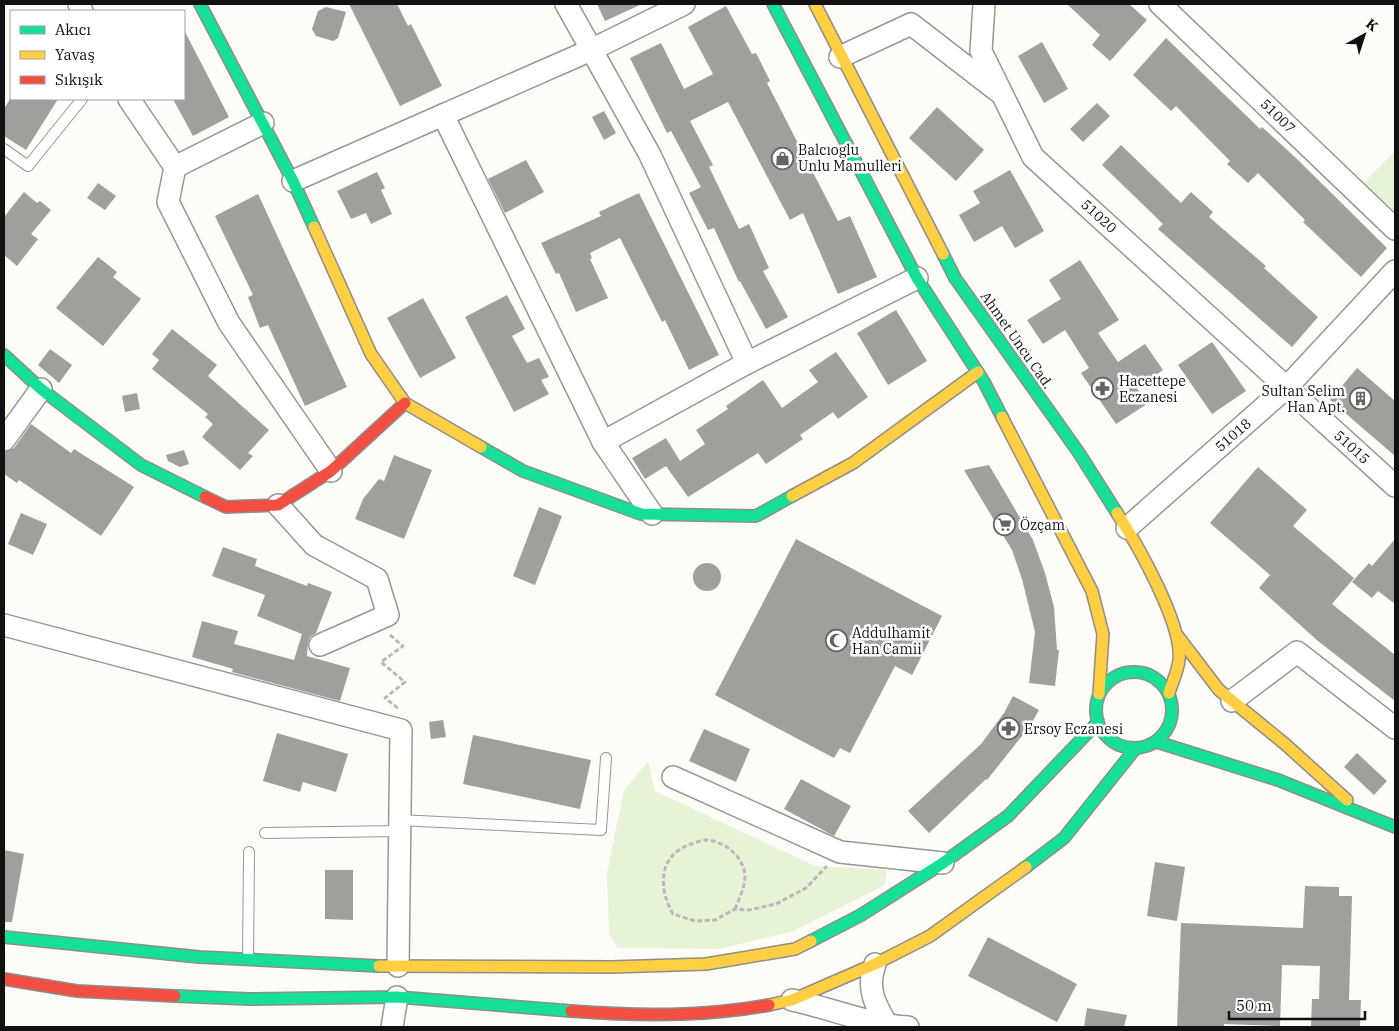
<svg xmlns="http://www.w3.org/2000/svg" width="1399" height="1031" font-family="'IBM Plex Serif',serif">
  <rect width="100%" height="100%" fill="#fdfcf7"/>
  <g fill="#e7f3d7">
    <polygon points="1395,151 1395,215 1362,185"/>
    <polygon points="648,761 655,791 815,866 887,870 885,885 791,932 718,949 618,948 609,933 607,872 624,791"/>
  </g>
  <g fill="#a19f9c">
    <polygon points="349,4 397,4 408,26 411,24 442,86 400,106"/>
    <polygon points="597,4 642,4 605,21"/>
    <polygon points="1067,4 1129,4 1147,20 1110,61 1092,45 1100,35"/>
    <polygon points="726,6 752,54 756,53 770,81 767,83 838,221 850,216 877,277 838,294 803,213 790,220 728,102 690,121 713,165 709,167 739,229 749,224 769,268 763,271 788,317 766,329 740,281 739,282 714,228 708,230 689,193 701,187 671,131 667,133 630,58 661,43 684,89 713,74 688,27"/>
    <polygon points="326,7 346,12 338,38 333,41 316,36 312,29 318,11"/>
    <polygon points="184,30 229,117 193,136 173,99 184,99"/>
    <polygon points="1166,38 1260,129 1262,127 1296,158 1387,248 1361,277 1303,222 1305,220 1258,173 1248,183 1227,164 1230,161 1176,106 1171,111 1133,75"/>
    <polygon points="1042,42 1068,89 1044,103 1018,56"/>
    <polygon points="10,99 58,99 26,150 4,136 4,109"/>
    <polygon points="1097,103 1110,116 1083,142 1070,129"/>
    <polygon points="937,107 984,150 956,181 909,138"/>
    <polygon points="604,111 616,133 604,140 592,117"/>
    <polygon points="1121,145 1181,203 1191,192 1213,212 1209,217 1266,266 1264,268 1318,317 1292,347 1158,229 1163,224 1102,165"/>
    <polygon points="526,160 544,192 505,213 488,179"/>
    <polygon points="1010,170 1044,231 1015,248 1002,226 974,242 959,215 980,203 973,191"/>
    <polygon points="377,172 385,188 381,190 392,214 371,224 366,213 351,219 337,191"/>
    <polygon points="98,183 116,196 105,210 87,198"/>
    <polygon points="24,192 37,203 40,201 51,210 31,234 38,239 17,266 4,255 4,217"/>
    <polygon points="639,193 719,355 689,370 665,320 662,322 620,238 590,253 592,258 590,259 608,298 576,312 559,273 556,274 541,243 601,216 599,212"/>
    <polygon points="258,194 347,387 305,406 268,325 260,328 248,297 253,295 215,216"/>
    <polygon points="98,257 117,272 113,277 141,299 103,346 56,308"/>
    <polygon points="1080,260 1119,320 1098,333 1118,362 1145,344 1163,370 1137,388 1147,404 1116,424 1081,373 1089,368 1065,330 1043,344 1027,320 1061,299 1049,280"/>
    <polygon points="507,295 525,329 512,336 527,363 539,358 549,377 541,380 549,394 514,412 465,317"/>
    <polygon points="423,298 456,358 420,378 387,318"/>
    <polygon points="896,310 927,361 888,385 857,333"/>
    <polygon points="172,329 217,365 208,376 269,430 248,453 253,456 240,470 202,437 213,424 205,417 208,414 152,369 159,360 152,354"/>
    <polygon points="1212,342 1246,391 1212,414 1178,365"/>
    <polygon points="50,349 72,365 59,383 38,365"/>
    <polygon points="836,352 868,397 838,419 833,412 800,435 803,439 766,464 758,453 688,497 666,466 645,479 632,458 666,438 680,461 705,444 696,430 728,409 726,406 763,380 782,408 818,382 809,370"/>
    <polygon points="1357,368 1395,401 1395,456 1330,400"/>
    <polygon points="137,393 140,409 125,412 122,396"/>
    <polygon points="31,424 71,453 74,449 134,487 101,536 19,480 17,483 4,474 4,452 14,448"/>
    <polygon points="184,450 189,464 180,467 168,461 166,455"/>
    <polygon points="394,455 432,470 404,539 355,519 363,499 379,479 384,481"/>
    <polygon points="989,465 1033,540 1045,573 1054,607 1057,650 1059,650 1055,686 1029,683 1035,632 1022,579 1012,550 964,470"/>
    <polygon points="1258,467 1307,510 1293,526 1354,578 1332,604 1395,655 1395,701 1318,641 1259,588 1270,575 1210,523"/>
    <polygon points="539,507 562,516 535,585 513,576"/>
    <polygon points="21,513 47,524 33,555 8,544"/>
    <polygon points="796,539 942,616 912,675 895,666 850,753 840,748 834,758 715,695"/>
    <polygon points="1395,539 1395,604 1378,591 1372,598 1352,582 1369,563 1372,566"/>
    <polygon points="223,547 257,559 255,566 307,586 308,583 332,592 316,633 310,637 308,643 307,656 350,668 340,701 232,672 233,669 192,657 202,621 238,631 234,644 294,660 302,634 257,616 265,595 212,576"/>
    <circle cx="707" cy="577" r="14"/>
    <polygon points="1013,696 1039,710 1030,726 987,780 986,779 929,833 908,811 981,744 1004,713"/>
    <polygon points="443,720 446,737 431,739 429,722"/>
    <polygon points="704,729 750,749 736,782 689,761"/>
    <polygon points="277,733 348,754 336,792 303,782 300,792 263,781"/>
    <polygon points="473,735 591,760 580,809 463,784"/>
    <polygon points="1357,753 1387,781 1374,795 1344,767"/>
    <polygon points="801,779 851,806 834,836 784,809"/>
    <polygon points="4,850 24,854 12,922 4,922"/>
    <polygon points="1155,862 1185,867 1177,921 1147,916"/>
    <polygon points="325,870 353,870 353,920 325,919"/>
    <polygon points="1305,886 1339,887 1339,896 1352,896 1349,1000 1361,1000 1360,1027 1311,1027 1312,999 1319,999 1320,966 1282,965 1280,1026 1224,1024 1224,1027 1177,1027 1181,923 1303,928"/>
    <polygon points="988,937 1077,984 1057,1022 968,976"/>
    <polygon points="1087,1008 1127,1015 1124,1027 1084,1027"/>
  </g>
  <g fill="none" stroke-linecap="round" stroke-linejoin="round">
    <defs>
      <g id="lane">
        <polyline points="4,149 28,166 82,99"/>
        <polyline points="399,820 601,830 606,758"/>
        <polyline points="265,833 399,831"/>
        <polyline points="248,959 249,852"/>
      </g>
      <g id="street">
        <polyline points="79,4 82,11"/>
        <polyline points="566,4 650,155 747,363"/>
        <polyline points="984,4 981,51 1033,157 1395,486"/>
        <polyline points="1160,4 1395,229"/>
        <polyline points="840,57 911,24 999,92"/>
        <polyline points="129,99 175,167 168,202 229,323 331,471"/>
        <polyline points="443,115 591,50 684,4"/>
        <polyline points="175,167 263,123"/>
        <polyline points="293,181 443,115 603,442 652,514"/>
        <polyline points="4,440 41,389"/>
        <polyline points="603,442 747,363 917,278"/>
        <polyline points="278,505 314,545 377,579 388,615 320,645"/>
        <polyline points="1127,528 1287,387 1395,271"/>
        <polyline points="4,625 401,730 398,966"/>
        <polyline points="1232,701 1297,652 1395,728"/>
        <polyline points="673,777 840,852 943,863"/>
        <path d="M875 964C866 988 875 1005 888 1026"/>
        <path d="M792 1000C830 1008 870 1025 908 1027"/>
        <polyline points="392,1027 397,997"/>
      </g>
      <g id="fast">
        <polyline points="200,4 293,181 314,227"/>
        <polyline points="773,4 917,278 984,382 1002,417"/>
        <polyline points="943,254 955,278 1079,453 1117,513"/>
        <polyline points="4,355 41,389 141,465 205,497"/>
        <polyline points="481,447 523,471 641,514 756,516 792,496"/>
        <circle cx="1134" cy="710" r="38"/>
        <polyline points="1157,742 1278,780 1395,827"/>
        <polyline points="1026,867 1064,838 1135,749"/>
        <polyline points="4,937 199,957 379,966"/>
        <polyline points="811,941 861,915 943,863 1008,816 1098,722"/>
        <polyline points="175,996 249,999 397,997 571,1011"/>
      </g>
      <g id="slow">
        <polyline points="815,4 943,254"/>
        <polyline points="314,227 371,354 405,403 481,447"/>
        <polyline points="1002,417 1092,591 1103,634 1099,694"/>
        <polyline points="792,496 853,463 978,372"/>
        <path d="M1117 513C1137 544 1183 624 1179 660 1178 671 1172 683 1169 693"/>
        <polyline points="1177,635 1219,690 1285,744 1347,800"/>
        <polyline points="379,966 612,967 706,964 795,949 811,941"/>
        <polyline points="769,1005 792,1000 875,964 930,936 1026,867"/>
      </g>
      <g id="jam">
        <polyline points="205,497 226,507 278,505 331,471 405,403"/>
        <polyline points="4,979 77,991 175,996"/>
        <path d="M571 1011C637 1016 703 1017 769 1005"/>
      </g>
    </defs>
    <use href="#lane" stroke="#979795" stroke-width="12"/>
    <use href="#street" stroke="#979795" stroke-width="24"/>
    <use href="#fast" stroke="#8e8d8b" stroke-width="14"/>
    <use href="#slow" stroke="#8e8d8b" stroke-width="14"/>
    <use href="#jam" stroke="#8e8d8b" stroke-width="14"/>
    <g stroke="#b9b9b8" stroke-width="3" stroke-dasharray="5 2.5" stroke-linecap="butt">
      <polyline points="390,635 403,646 381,662 405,682 385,698 399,709"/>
      <path d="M735 909C739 899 745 887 745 876 744 857 725 841 706 840 701 840 695 843 691 844 658 855 658 888 673 914L695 921 715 920 735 909 749 910 776 904 806 888 827 866"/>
    </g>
    <use href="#lane" stroke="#fffffe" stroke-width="10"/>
    <use href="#street" stroke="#fffffe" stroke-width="21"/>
    <use href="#fast" stroke="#16e098" stroke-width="11"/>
    <use href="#slow" stroke="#ffcf43" stroke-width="11"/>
    <use href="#jam" stroke="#f24e42" stroke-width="11"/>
  </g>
  <defs>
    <symbol id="shop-ring" viewBox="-11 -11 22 22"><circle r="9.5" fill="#fff" stroke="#646362" stroke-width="1.5"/><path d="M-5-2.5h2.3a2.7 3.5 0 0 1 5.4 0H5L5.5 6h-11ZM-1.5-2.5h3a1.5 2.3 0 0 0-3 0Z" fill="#646362"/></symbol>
    <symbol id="pharmacy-ring" viewBox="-11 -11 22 22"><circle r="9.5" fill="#fff" stroke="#646362" stroke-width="1.5"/><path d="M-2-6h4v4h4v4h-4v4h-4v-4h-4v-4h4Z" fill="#646362"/></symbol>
    <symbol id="building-ring" viewBox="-11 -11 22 22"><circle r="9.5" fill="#fff" stroke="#646362" stroke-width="1.5"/><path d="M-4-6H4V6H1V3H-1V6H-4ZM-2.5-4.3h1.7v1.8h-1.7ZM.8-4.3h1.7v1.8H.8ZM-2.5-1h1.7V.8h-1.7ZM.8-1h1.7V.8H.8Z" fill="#646362"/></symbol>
    <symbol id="supermarket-ring" viewBox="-11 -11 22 22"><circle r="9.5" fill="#fff" stroke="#646362" stroke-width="1.5"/><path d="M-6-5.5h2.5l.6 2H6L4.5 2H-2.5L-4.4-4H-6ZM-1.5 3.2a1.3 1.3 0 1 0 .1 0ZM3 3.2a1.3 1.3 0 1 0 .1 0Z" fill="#646362"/></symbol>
    <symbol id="mosque-ring" viewBox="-11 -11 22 22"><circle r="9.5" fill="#fff" stroke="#646362" stroke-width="1.5"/><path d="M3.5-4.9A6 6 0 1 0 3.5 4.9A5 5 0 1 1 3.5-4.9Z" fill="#646362"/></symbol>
  </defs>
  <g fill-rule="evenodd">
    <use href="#shop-ring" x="770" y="146" width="25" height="25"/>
    <use href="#pharmacy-ring" x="1090" y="376" width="25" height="25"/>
    <use href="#building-ring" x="1348" y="386" width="25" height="25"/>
    <use href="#supermarket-ring" x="992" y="512" width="25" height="25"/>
    <use href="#mosque-ring" x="824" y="628" width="25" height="25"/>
    <use href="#pharmacy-ring" x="996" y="716" width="25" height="25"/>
  </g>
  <g text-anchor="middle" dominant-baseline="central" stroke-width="5" stroke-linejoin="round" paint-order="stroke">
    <g font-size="14" fill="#111" stroke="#fff">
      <text transform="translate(1278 116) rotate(44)">51007</text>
      <text transform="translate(1099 216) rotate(42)">51020</text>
      <text transform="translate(1017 340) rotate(55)">Ahmet Uncu Cad.</text>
      <text transform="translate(1233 435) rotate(-41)">51018</text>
      <text transform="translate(1352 447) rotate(42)">51015</text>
    </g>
    <g font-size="14" fill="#111" stroke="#fff" text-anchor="start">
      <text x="798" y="150">Balcıoglu<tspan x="798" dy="16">Unlu Mamulleri</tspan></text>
      <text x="1119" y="381">Hacettepe<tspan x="1119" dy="16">Eczanesi</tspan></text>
      <text x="1345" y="391" text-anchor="end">Sultan Selim<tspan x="1345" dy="16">Han Apt.</tspan></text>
      <text x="1020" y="525">Özçam</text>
      <text x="852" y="633">Addulhamit<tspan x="852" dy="16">Han Camii</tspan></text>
      <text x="1024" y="729">Ersoy Eczanesi</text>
    </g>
  </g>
  <rect width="1399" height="1031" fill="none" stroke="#111111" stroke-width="10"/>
  <rect x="10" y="10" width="175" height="90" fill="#ffffff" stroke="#a0a0a0"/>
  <rect x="20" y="26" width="25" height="8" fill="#16e098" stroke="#a0a0a0"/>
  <text x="55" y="35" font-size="15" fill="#111111">Akıcı</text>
  <rect x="20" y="51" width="25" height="8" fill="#ffcf43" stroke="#a0a0a0"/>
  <text x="55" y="60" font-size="15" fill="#111111">Yavaş</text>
  <rect x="20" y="76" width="25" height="8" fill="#f24e42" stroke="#a0a0a0"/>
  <text x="55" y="85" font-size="15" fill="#111111">Sıkışık</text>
  <g transform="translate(1364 35) rotate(39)" stroke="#ffffff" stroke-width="4" paint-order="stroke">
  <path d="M0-4L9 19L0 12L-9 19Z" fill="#111111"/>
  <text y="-8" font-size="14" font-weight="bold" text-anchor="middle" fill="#111111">K</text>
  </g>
  <path d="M1229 1011v8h136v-8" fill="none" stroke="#111111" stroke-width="2.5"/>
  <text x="1236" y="1011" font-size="15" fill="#111111" stroke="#ffffff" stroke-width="4" paint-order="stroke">50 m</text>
</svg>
